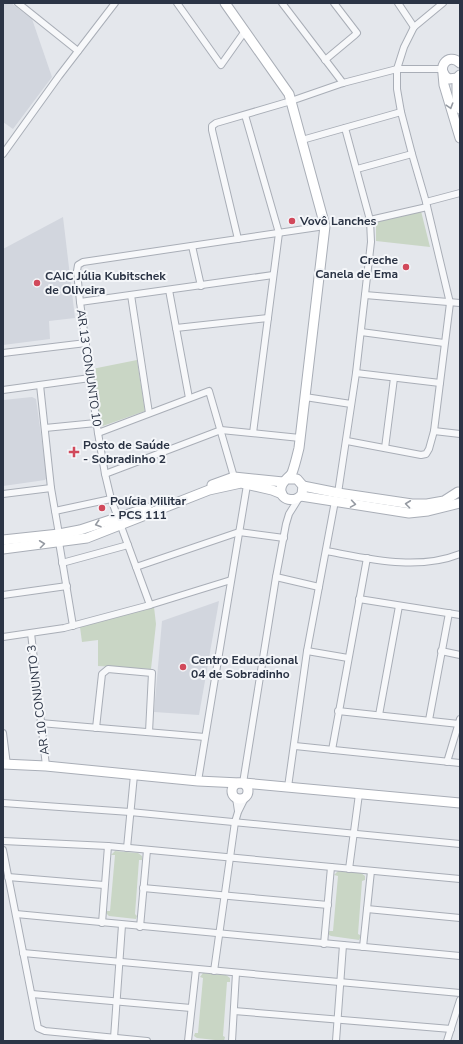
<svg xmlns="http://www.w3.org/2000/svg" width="463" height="1044" font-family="'Nunito Sans',sans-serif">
  <rect width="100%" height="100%" fill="#e4e7ec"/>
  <g fill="#d2d6de">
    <polygon points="3,3 11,3 32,19 52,77 13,129 3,122"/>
    <polygon points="63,217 75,318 49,321 50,339 3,345 3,249"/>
    <polygon points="32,397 36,399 47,477 45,480 3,486 3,400"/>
    <polygon points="219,601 199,715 154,712 162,621"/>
  </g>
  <g fill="#c9d6c5">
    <polygon points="421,211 430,247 376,241 376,220"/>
    <polygon points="137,360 145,411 100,427 92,369"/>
    <polygon points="154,607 156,624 151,669 98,666 98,640 82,642 80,627"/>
    <polygon points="115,851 138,853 142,856 142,860 139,860 135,914 137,916 136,919 109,916 106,913 106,911 110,911 115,855 111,855"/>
    <polygon points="338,871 361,873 365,876 365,880 362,881 358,934 360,935 360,938 359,940 331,936 329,935 329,931 333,931 338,876 334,875"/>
    <polygon points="203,973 226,975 230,978 230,982 227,982 223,1036 225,1037 224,1041 197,1038 194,1036 195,1033 198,1033 203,978 200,977"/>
  </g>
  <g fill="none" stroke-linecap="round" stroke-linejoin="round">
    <defs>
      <g id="street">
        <polyline points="18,3 78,51"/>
        <polyline points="177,3 221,65 245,31"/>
        <polyline points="282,3 343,83"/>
        <polyline points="398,3 414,27"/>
        <polyline points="325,60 355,35 357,33 334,3"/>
        <polyline points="245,115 279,233 253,433"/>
        <polyline points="302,140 401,112"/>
        <polyline points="3,154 59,76 115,3"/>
        <polyline points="357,169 412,154"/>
        <polyline points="426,202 460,193"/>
        <polyline points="370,220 427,207"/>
        <polyline points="238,239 212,130 212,126 216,123 291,101 343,83 397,69 442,69"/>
        <polyline points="192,246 201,286"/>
        <polyline points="169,290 189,398"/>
        <polyline points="131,295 149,413"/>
        <polyline points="365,295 460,303"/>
        <polyline points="80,302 273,275"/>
        <polyline points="176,328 268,318"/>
        <polyline points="361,332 444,343"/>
        <polyline points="3,353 86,343"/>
        <polyline points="356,373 440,383"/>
        <polyline points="40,385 51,488 59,534"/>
        <polyline points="3,390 90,378"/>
        <polyline points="305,397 351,404"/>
        <polyline points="45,428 96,423"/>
        <polyline points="434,431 460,434"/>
        <polyline points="98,433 209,391 234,477"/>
        <polyline points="347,441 421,455 426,454 429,449 434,431 450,303 426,202 412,154 401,112 397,89 397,69 404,47 414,27 443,3"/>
        <polyline points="385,448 394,378"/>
        <polyline points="105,474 221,430 300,438"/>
        <polyline points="338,493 356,373 371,242 370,220 345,128"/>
        <polyline points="3,494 51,488"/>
        <polyline points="55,511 111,499"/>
        <polyline points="59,542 73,626"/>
        <path d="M326 551C370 559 417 571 460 554"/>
        <polyline points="62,563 128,545"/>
        <polyline points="136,567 239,532 284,538"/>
        <polyline points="276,577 319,587"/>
        <polyline points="3,595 67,586"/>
        <polyline points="359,599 460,615"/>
        <polyline points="150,605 111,499 105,474 98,433 80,302 77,271 78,265 83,262 325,226"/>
        <polyline points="31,633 46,766"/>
        <polyline points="3,637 64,628 150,605 231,580"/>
        <polyline points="307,651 348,658"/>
        <polyline points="441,651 460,655"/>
        <polyline points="338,711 459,724"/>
        <polyline points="379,715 399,606"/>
        <polyline points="429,720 449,613"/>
        <polyline points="40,723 205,737"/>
        <polyline points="96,728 102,674 108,669 152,673 149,732"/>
        <polyline points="3,733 7,765"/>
        <polyline points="295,746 460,763"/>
        <polyline points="332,750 367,558"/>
        <polyline points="447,762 460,719"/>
        <polyline points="198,781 247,485"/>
        <polyline points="243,783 276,577 286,524 289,514 299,498"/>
        <polyline points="288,787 307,651 335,501"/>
        <polyline points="236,798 238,811"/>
        <polyline points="3,803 130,812 460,844"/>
        <polyline points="3,841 108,846 460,879"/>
        <polyline points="127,848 134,775"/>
        <polyline points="3,850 38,1028 45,1031 147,1041"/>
        <polyline points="349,869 359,794"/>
        <polyline points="8,877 104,885"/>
        <polyline points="143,888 328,905"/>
        <polyline points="367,909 460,918"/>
        <polyline points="16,914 460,956"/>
        <polyline points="102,923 108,846"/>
        <polyline points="140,927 147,850"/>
        <polyline points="324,944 331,867"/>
        <polyline points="363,947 371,871"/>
        <polyline points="23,953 460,993"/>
        <polyline points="214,971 235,822 238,812 245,798"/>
        <polyline points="32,994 191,1008"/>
        <polyline points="234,1011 451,1029"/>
        <polyline points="114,1038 122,925"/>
        <polyline points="188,1041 196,969"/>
        <polyline points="232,1041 236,973"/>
        <polyline points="336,1041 343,945"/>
        <polyline points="447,1041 460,1000"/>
      </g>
      <g id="secondary">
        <path d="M225 3 289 94 325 226 299 448C297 456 295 465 292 473 289 478 282 481 281 488 279 501 296 503 302 494L303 486 297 479H288"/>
        <path d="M460 63C448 51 434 70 449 79L457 78 460 75"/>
        <polyline points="443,74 444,85 460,138"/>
        <polyline points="457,78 457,99 460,109"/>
        <polyline points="212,485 234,477 283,482"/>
        <polyline points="303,486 338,493 412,504 427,504 444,501 458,492"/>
        <polyline points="301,496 409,513 428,511 460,503"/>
        <polyline points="3,540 59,534 80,530 147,508"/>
        <polyline points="3,549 87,538 209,490 241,483 272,490 282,494"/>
        <polyline points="3,764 46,766 198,781 240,783"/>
        <circle cx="240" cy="791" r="8"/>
        <polyline points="244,783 460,803"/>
      </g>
    </defs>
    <use href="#street" stroke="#a9aeb7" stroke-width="8"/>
    <use href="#secondary" stroke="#a9aeb7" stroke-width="11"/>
    <use href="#street" stroke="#f7f8fa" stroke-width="6"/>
    <use href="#secondary" stroke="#fff" stroke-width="9"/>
  </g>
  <defs><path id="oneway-chevron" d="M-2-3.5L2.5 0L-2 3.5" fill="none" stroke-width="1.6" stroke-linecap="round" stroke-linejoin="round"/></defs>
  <g stroke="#959aa2">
    <use href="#oneway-chevron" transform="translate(450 106) rotate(73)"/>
    <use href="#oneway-chevron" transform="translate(353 504) rotate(9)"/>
    <use href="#oneway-chevron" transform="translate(408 504) rotate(-173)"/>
    <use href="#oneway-chevron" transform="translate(98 524) rotate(163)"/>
    <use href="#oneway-chevron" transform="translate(42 544) rotate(-7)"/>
  </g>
  <g fill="#d1495b" stroke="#f4f6f9" stroke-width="1.5">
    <circle cx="292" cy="221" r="4"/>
    <circle cx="406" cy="267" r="4"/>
    <circle cx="37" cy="283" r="4"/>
    <path d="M72 446h4v4h4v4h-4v4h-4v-4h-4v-4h4z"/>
    <circle cx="102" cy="508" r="4"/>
    <circle cx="183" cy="667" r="4"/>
  </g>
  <g text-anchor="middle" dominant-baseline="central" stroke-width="4" stroke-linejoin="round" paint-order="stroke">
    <g font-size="12" font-weight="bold" fill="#2b3445" stroke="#f4f6f9" text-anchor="start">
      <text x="300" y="221">Vovô Lanches</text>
      <text x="398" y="260" text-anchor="end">Creche<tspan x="398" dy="14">Canela de Ema</tspan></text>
      <text x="45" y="276">CAIC Júlia Kubitschek<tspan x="45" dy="14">de Oliveira</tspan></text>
      <text x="83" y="445">Posto de Saúde<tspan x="83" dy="14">- Sobradinho 2</tspan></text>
      <text x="110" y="501">Polícia Militar<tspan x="110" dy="14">- PCS 111</tspan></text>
      <text x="191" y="660">Centro Educacional<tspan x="191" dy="14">04 de Sobradinho</tspan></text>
    </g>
    <g font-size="12" fill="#2b3445" stroke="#f4f6f9">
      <text transform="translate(89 368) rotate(82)">AR 13 CONJUNTO 10</text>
      <text transform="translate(38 700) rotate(-97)">AR 10 CONJUNTO 3</text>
    </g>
  </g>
  <rect width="463" height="1044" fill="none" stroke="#2b3445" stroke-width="8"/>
</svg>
